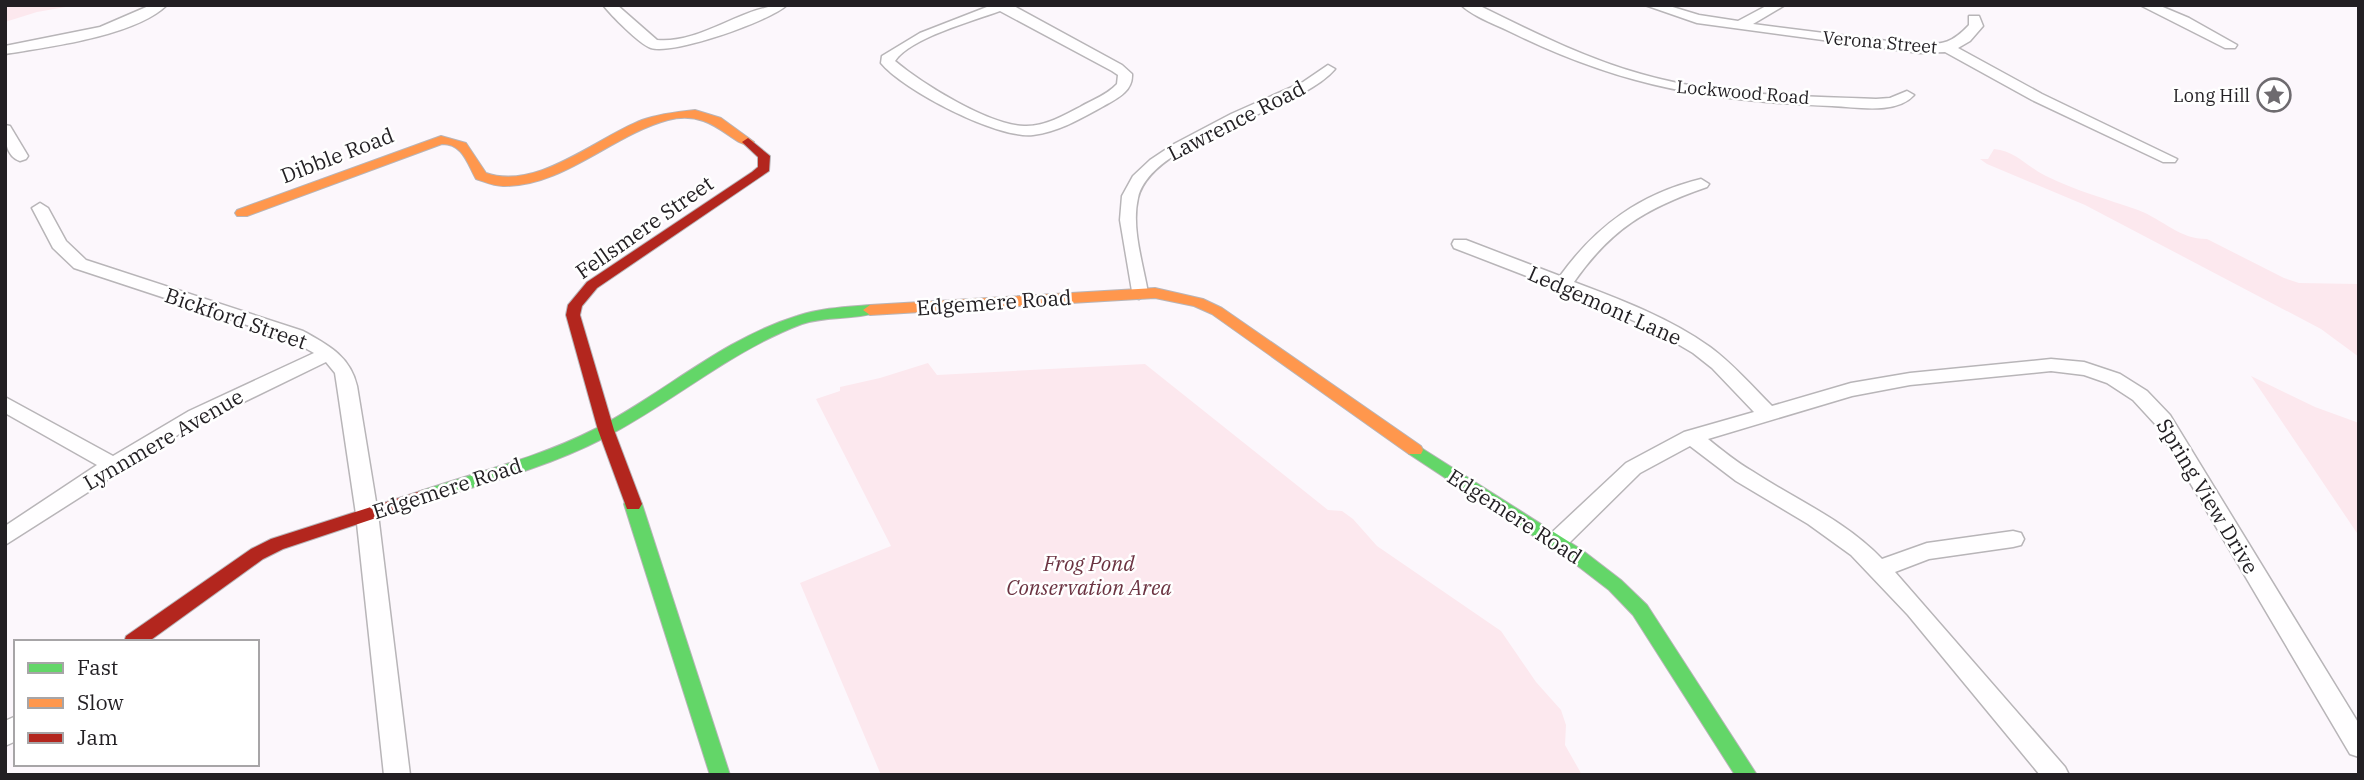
<svg xmlns="http://www.w3.org/2000/svg" width="2364" height="780" font-family="'IBM Plex Serif',serif">
  <rect width="100%" height="100%" fill="#fcf7fc"/>
  <g fill="#fce8ee">
    <polygon points="5,5 77,5 37,12 5,22"/>
    <path d="M1994 149C2016 151 2027 167 2046 176 2076 191 2107 199 2138 210 2164 220 2179 239 2207 239L2284 278 2299 283 2358 284 2359 357 2321 329 2085 205 1987 164 1980 159H1988Z"/>
    <polygon points="928,363 937,375 1145,364 1328,510 1342,511 1353,519 1377,546 1501,631 1536,682 1561,710 1566,725 1565,745 1582,775 881,775 800,583 891,546 816,399 840,391 840,387 880,378"/>
    <polygon points="2251,376 2315,407 2359,423 2359,536"/>
  </g>
  <g fill="none" stroke-linecap="round" stroke-linejoin="round">
    <defs>
      <g id="street">
        <path d="M151 5H167C135 36 49 47 5 54V46L100 27Z"/>
        <path d="M603 5H617L657 40C703 44 742 5 787 5 770 21 674 55 651 48 639 44 611 15 603 5Z"/>
        <path d="M992 5H1012L1122 65 1132 74C1133 92 1116 99 1102 107 1080 119 1058 132 1033 135 997 139 903 90 881 63L882 56 920 33ZM1000 11 1112 71 1118 75 1117 84C1107 95 1092 100 1080 107 1063 116 1044 127 1024 126 989 125 922 84 895 61 910 38 973 21 1000 11Z"/>
        <path d="M1461 5H1478C1531 31 1584 58 1641 74 1717 96 1798 96 1876 99L1890 98 1907 91 1914 95C1896 115 1857 107 1832 106 1712 101 1627 88 1517 35 1500 26 1475 18 1461 5Z"/>
        <path d="M1645 5H1666L1699 15 1738 21 1768 5H1785L1753 24 1920 45C1944 44 1952 43 1969 25V16H1979L1983 26 1970 41 1958 48 2042 94 2177 159 2175 162H2163L2032 100 1945 52 1920 53 1697 23Z"/>
        <polygon points="2140,5 2158,5 2189,18 2237,45 2235,48 2225,48"/>
        <path d="M1328 65 1335 69C1298 113 1152 138 1138 198 1131 228 1143 263 1148 293L1139 299 1133 297 1120 220 1122 196 1133 176 1150 160 1174 144 1231 114 1303 82Z"/>
        <path d="M5 125 10 126 28 156 26 159 20 161C5 156 5 138 5 125Z"/>
        <path d="M1701 179 1709 184 1707 187C1646 208 1611 229 1574 282 1619 299 1670 318 1710 347 1733 364 1752 386 1772 406L1851 383 1910 373 2051 359 2084 362 2120 374 2147 391 2170 415 2359 724V757L2350 754 2156 425 2133 400 2107 383 2084 375 2051 371 1910 385 1852 396 1708 439C1722 450 1736 462 1752 471 1796 500 1845 520 1882 559L1927 543 2013 531 2021 533 2024 539 2021 545 2013 547 1929 559 1895 572 2065 767 2069 775H2040L1908 615 1851 555 1808 524 1736 481 1690 446 1640 473 1564 548 1556 550 1548 548 1545 542 1548 536 1626 463 1684 432 1754 412 1712 368 1693 353 1654 330 1581 297 1454 248 1452 244 1454 240H1466L1560 276C1596 226 1640 194 1701 179Z"/>
        <path d="M40 203 48 208 66 241 86 260 303 331C328 345 350 356 357 386L378 514 410 775H384L356 514 337 386 335 373 326 362 184 431 5 545V526L97 465 5 413V397L113 456 189 411 314 353 289 339 74 268 53 248 32 208Z"/>
        <polygon points="16,716 16,741 5,746 5,721"/>
      </g>
      <g id="fast">
        <path d="M870 305 877 310 875 313C851 320 826 316 802 324 730 351 672 403 604 438 548 467 484 484 424 502L418 500 415 496 418 492C476 472 538 458 593 430 662 395 722 339 797 316 821 308 845 307 870 305Z"/>
        <polygon points="1415,444 1582,550 1621,580 1647,605 1757,775 1735,775 1633,615 1609,590 1570,560 1409,454 1407,450 1409,446"/>
        <polygon points="633,498 639,499 642,504 730,775 710,775 624,504 627,499"/>
      </g>
      <g id="slow">
        <path d="M695 110 721 118 754 142 752 145C732 148 714 108 668 120 612 135 563 187 503 186 494 186 485 182 476 179 467 163 463 144 442 144L247 216H237L235 213 237 210 441 136 466 143 486 173C537 191 596 138 642 120 659 114 676 112 695 110Z"/>
        <polygon points="1155,288 1203,299 1222,308 1421,446 1423,450 1421,454 1409,454 1212,314 1194,306 1155,298 870,315 863,310 870,305"/>
      </g>
      <g id="jam">
        <polygon points="748,138 770,156 769,171 597,288 582,306 580,315 614,430 642,504 639,509 627,509 598,430 566,315 568,305 587,282 752,172 758,167 758,157 742,142"/>
        <polygon points="424,490 430,492 433,496 430,500 283,549 263,559 148,642 124,642 126,636 251,549 271,539"/>
      </g>
    </defs>
    <use href="#street" stroke="#b8b5b8" stroke-width="3"/>
    <use href="#fast" stroke="#b8b5b8" stroke-width="2"/>
    <use href="#slow" stroke="#b8b5b8" stroke-width="2"/>
    <use href="#jam" stroke="#b8b5b8" stroke-width="2"/>
    <use href="#street" fill="#fffeff" fill-rule="evenodd"/>
    <use href="#fast" fill="#63d668" fill-rule="evenodd"/>
    <use href="#slow" fill="#ff974d" fill-rule="evenodd"/>
    <use href="#jam" fill="#b3261e" fill-rule="evenodd"/>
  </g>
  <defs>
    <symbol id="sight-ring" viewBox="-11 -11 22 22"><circle r="9.5" fill="#fff" stroke="#6e6b6f" stroke-width="1.5"/><path d="M0-6L1.8-2.2L6-1.7L2.9 1.2L3.7 5.4L0 3.3L-3.7 5.4L-2.9 1.2L-6-1.7L-1.8-2.2Z" fill="#6e6b6f"/></symbol>
  </defs>
  <g fill-rule="evenodd">
    <use href="#sight-ring" x="2255" y="76" width="38" height="38"/>
  </g>
  <g text-anchor="middle" dominant-baseline="central" stroke-width="5" stroke-linejoin="round" paint-order="stroke">
    <g font-size="18" fill="#221f23" stroke="#fff">
      <text transform="translate(1880 42) rotate(5)">Verona Street</text>
      <text transform="translate(1743 92) rotate(5)">Lockwood Road</text>
    </g>
    <g font-size="18" fill="#221f23" stroke="#fff" text-anchor="end">
      <text x="2250" y="95">Long Hill</text>
    </g>
    <g font-size="21" fill="#221f23" stroke="#fff">
      <text transform="translate(1236 120) rotate(-27)">Lawrence Road</text>
      <text transform="translate(337 155) rotate(-21)">Dibble Road</text>
      <text transform="translate(644 227) rotate(-35)">Fellsmere Street</text>
      <text transform="translate(994 302) rotate(-4)">Edgemere Road</text>
      <text transform="translate(1605 305) rotate(24)">Ledgemont Lane</text>
      <text transform="translate(236 318) rotate(19)">Bickford Street</text>
      <text transform="translate(163 439) rotate(-30)">Lynnmere Avenue</text>
      <text transform="translate(447 488) rotate(-18)">Edgemere Road</text>
      <text transform="translate(2208 496) rotate(59)">Spring View Drive</text>
      <text transform="translate(1515 516) rotate(33)">Edgemere Road</text>
    </g>
    <g font-size="21" font-style="italic" fill="#6b3341" stroke="#fff">
      <text x="1089" y="563">Frog Pond<tspan x="1089" dy="24">Conservation Area</tspan></text>
    </g>
  </g>
  <rect width="2364" height="780" fill="none" stroke="#221f23" stroke-width="14"/>
  <rect x="14" y="640" width="245" height="126" fill="#ffffff" stroke="#a7a5a7" stroke-width="2"/>
  <rect x="28" y="663" width="35" height="10" fill="#63d668" stroke="#a7a5a7" stroke-width="2"/>
  <text x="77" y="675" font-size="21" fill="#221f23">Fast</text>
  <rect x="28" y="698" width="35" height="10" fill="#ff974d" stroke="#a7a5a7" stroke-width="2"/>
  <text x="77" y="710" font-size="21" fill="#221f23">Slow</text>
  <rect x="28" y="733" width="35" height="10" fill="#b3261e" stroke="#a7a5a7" stroke-width="2"/>
  <text x="77" y="745" font-size="21" fill="#221f23">Jam</text>
</svg>
